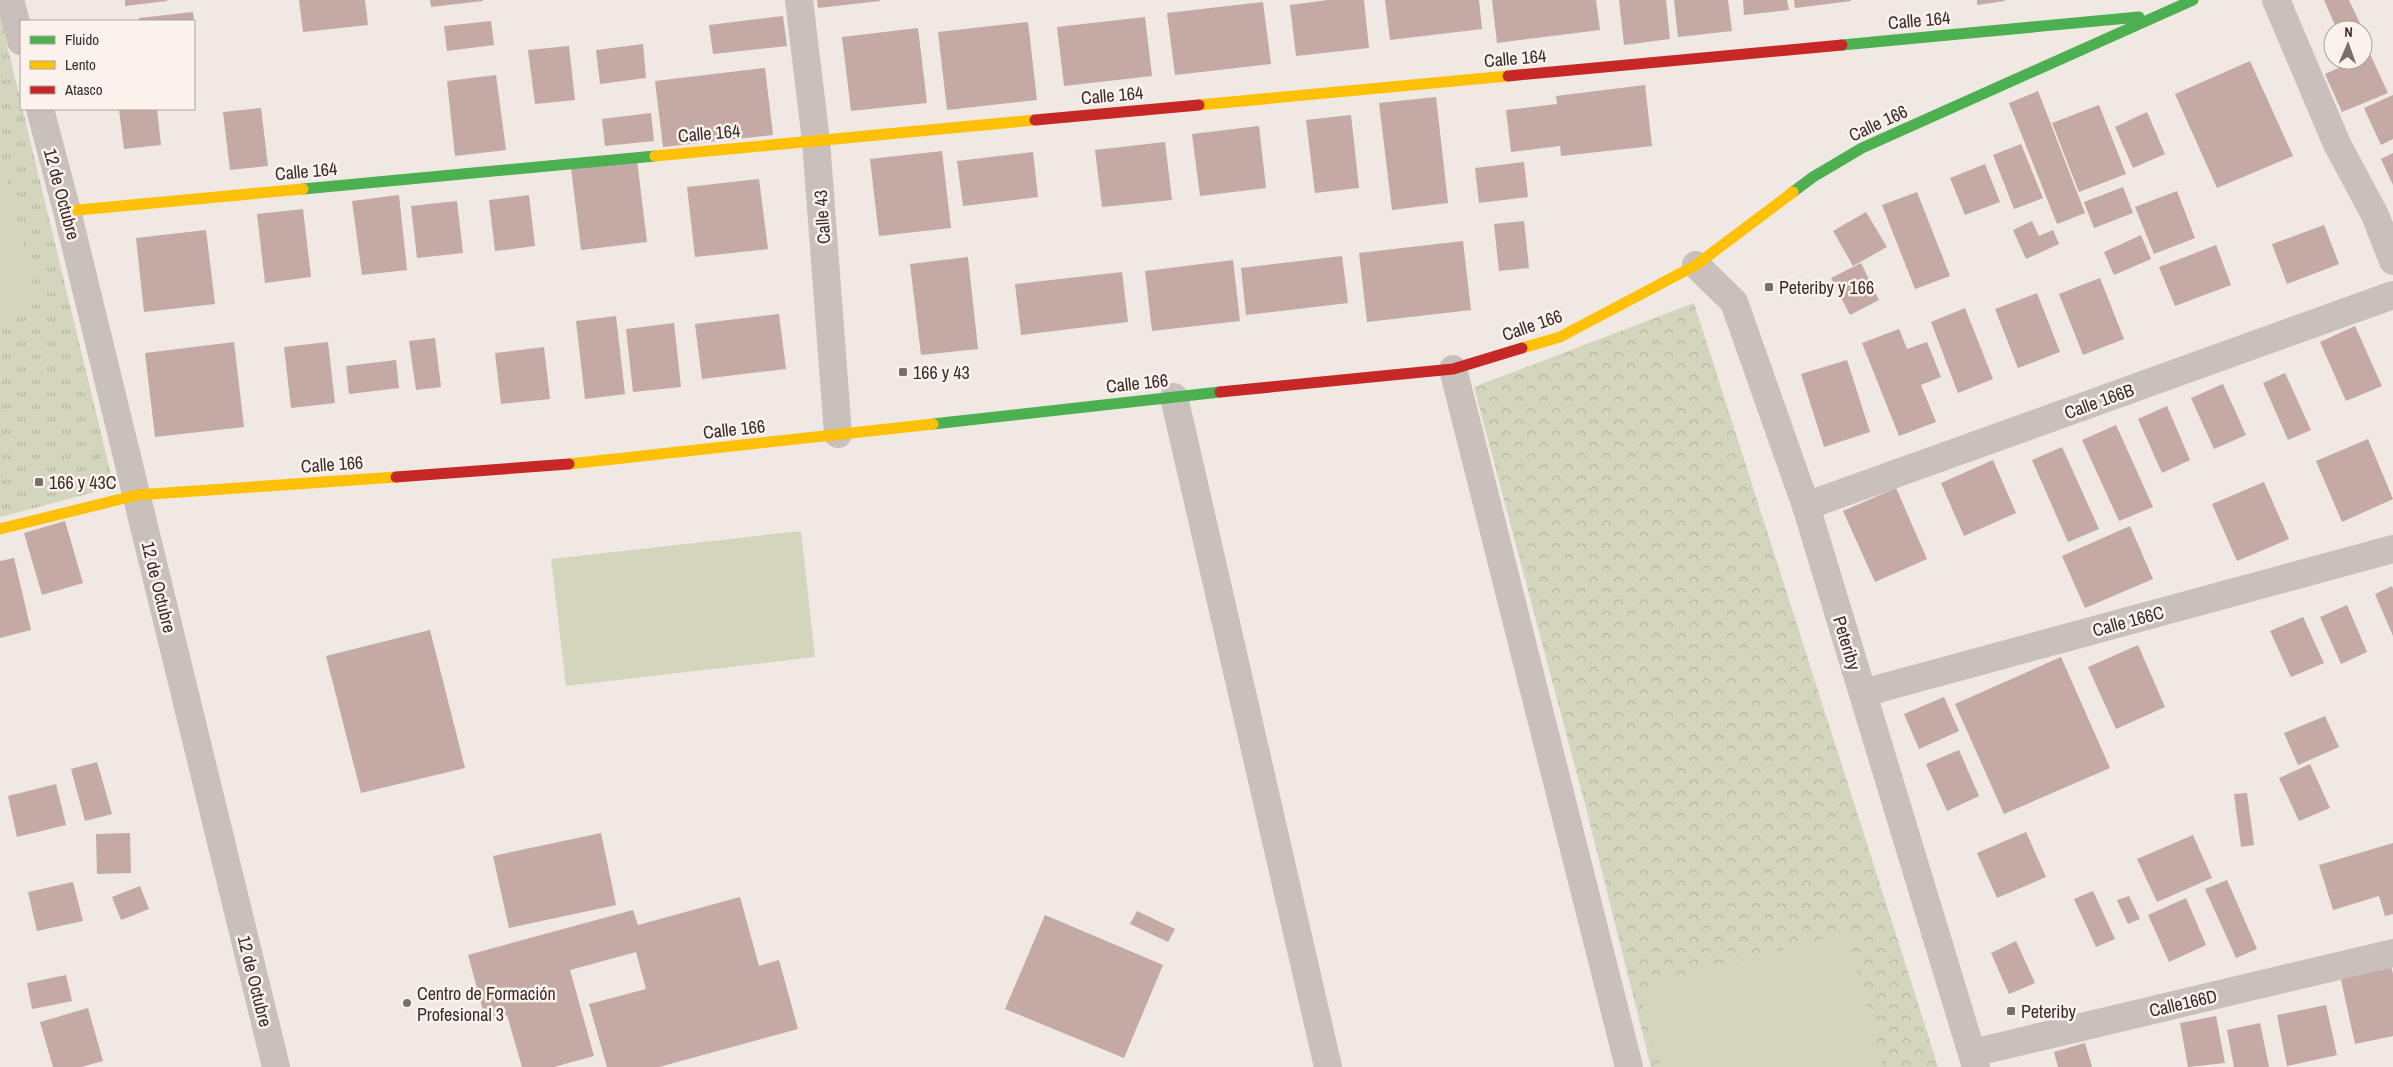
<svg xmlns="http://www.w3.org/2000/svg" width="2393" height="1067" font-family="'Archivo Narrow',sans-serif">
  <defs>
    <pattern id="grass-tufts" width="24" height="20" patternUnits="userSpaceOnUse" patternTransform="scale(1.25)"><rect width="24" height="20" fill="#d3d5bc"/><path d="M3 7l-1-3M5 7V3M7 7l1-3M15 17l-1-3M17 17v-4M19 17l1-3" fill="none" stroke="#b6b7a2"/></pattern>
    <pattern id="park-crowns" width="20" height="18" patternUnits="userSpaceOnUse" patternTransform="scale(1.25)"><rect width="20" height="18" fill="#d3d5bc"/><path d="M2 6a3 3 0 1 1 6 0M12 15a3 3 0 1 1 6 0" fill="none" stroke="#b6b7a2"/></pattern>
  </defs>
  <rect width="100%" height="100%" fill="#efe8e3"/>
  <polygon fill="url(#grass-tufts)" points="0,16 114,487 0,517"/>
  <polygon fill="url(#park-crowns)" points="1694,303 1916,997 1938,1067 1651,1067 1587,812 1474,387"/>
  <g fill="#d3d5bc">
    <polygon points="0,153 38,303 0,312"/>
    <polygon points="801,531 815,657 566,686 551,559"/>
    <polygon points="1846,932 1883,1067 1660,1067 1638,989"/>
  </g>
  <g fill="#c4a9a4">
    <polygon points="125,0 167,0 167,1 125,6"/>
    <polygon points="299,0 365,0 368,25 303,32"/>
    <polygon points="430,0 483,0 483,1 431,7"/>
    <polygon points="817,0 880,0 880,1 818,8"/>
    <polygon points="1328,0 1364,0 1369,48 1296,56 1290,5"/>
    <polygon points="1385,0 1479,0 1482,29 1390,40"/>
    <polygon points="1492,0 1596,0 1600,30 1497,43"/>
    <polygon points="1619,0 1666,0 1670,39 1624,45"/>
    <polygon points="1674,0 1728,0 1732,31 1678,37"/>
    <polygon points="1743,0 1787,0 1789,10 1744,15"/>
    <polygon points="1794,0 1851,0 1851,1 1795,8"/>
    <polygon points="1977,0 2005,0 2005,1 1977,5"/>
    <polygon points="2324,0 2349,0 2363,30 2337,30"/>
    <polygon points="1263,2 1271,64 1175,75 1167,13"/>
    <polygon points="193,12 194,21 139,21 139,18"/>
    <polygon points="783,16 787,46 713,54 709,25"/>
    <polygon points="1145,17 1152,76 1064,86 1057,27"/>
    <polygon points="491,21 494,45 447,51 444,26"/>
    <polygon points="1028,22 1037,100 947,110 938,32"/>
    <polygon points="918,28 927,103 851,111 842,37"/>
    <polygon points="643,44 646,78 600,84 596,50"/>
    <polygon points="569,46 575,100 535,104 528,50"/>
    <polygon points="2370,54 2388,93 2342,112 2325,74 2356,60 2363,60 2363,57"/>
    <polygon points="2250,61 2293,156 2217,188 2175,94"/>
    <polygon points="765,68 773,135 663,147 655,81"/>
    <polygon points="496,75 506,150 455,156 447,81"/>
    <polygon points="1645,85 1652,146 1561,156 1560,146 1511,152 1506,110 1557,104 1556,96"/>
    <polygon points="2038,91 2085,213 2057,224 2009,103"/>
    <polygon points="2393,95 2393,139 2381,145 2364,108"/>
    <polygon points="1436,97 1448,203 1392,210 1379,103"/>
    <polygon points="2099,105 2126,174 2079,192 2052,123"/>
    <polygon points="261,108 268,166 230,170 223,112"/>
    <polygon points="119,109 157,109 161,145 124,149"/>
    <polygon points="2147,112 2165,154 2133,168 2115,127"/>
    <polygon points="651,113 654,141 605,146 602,119"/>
    <polygon points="1351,115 1359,188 1315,193 1306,120"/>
    <polygon points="1259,126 1266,188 1200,196 1192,134"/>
    <polygon points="1165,142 1172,200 1102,207 1095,150"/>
    <polygon points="2021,144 2043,198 2014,209 1993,155"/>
    <polygon points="942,151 951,228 879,236 870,159"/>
    <polygon points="1033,152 1038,197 963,206 957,161"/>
    <polygon points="2393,153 2393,185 2381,159"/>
    <polygon points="637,160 647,242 581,250 571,168"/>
    <polygon points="1524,162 1528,197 1479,203 1475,168"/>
    <polygon points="1985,164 2000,202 1965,215 1950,178"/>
    <polygon points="759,179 768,249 695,257 687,187"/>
    <polygon points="2123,187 2133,213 2094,228 2084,202"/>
    <polygon points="2177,191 2195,238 2154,254 2135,207"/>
    <polygon points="1917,192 1950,276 1915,289 1882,205"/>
    <polygon points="399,195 407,270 362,275 352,201"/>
    <polygon points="529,195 535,246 495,251 489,200"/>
    <polygon points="457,201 463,253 417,258 411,206"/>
    <polygon points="303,209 311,277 265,283 257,214"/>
    <polygon points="1866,212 1887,247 1853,266 1833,231"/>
    <polygon points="1524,221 1529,268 1499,271 1494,224"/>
    <polygon points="2032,221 2039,236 2053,230 2059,244 2026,259 2013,230"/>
    <polygon points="2324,225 2339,264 2287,284 2272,244"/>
    <polygon points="206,230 215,304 144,312 136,238"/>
    <polygon points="2141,235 2151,259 2114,275 2104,252"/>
    <polygon points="1463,241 1471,310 1367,322 1359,253"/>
    <polygon points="2216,245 2231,285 2175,306 2159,267"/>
    <polygon points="1342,256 1348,303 1246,315 1241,268"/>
    <polygon points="968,257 978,349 921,355 910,264"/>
    <polygon points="1233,260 1240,321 1152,331 1145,271"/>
    <polygon points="1861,263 1879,300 1850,315 1831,278"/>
    <polygon points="1122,272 1128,322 1021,335 1015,284"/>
    <polygon points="2100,278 2124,339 2083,355 2059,294"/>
    <polygon points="2037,293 2060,352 2018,368 1995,309"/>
    <polygon points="1965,308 1993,379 1958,393 1931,322"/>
    <polygon points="779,314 786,369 702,379 695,324"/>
    <polygon points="616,316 625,394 585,399 576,321"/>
    <polygon points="674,323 681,387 633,392 626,329"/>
    <polygon points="2355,326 2382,386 2346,401 2320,342"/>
    <polygon points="1899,329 1907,349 1927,342 1941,377 1921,385 1936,422 1899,436 1862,343"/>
    <polygon points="435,338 441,387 416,390 409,341"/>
    <polygon points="234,342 244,427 155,437 145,353"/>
    <polygon points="328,342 335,403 291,408 284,347"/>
    <polygon points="544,347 550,399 501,404 495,353"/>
    <polygon points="396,360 399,388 349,394 346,366"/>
    <polygon points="1847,360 1870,432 1824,447 1801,374"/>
    <polygon points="2285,373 2311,430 2288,440 2263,383"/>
    <polygon points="2223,384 2246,435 2214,449 2191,398"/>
    <polygon points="2167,406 2190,460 2162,473 2138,419"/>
    <polygon points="2116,425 2153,507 2119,521 2082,440"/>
    <polygon points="2368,439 2393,499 2342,522 2316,461"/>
    <polygon points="2062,447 2099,529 2068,542 2032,460"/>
    <polygon points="1993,460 2016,513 1964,536 1941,483"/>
    <polygon points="2264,482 2289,539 2237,561 2212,504"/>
    <polygon points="1896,488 1927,559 1875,582 1843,511"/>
    <polygon points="65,521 83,583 42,595 24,533"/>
    <polygon points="2130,526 2153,579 2085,608 2062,556"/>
    <polygon points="14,558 31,630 0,638 0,561"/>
    <polygon points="2392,586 2393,589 2393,636 2375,594"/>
    <polygon points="2347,605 2367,652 2341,664 2320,617"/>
    <polygon points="2303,617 2324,663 2291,677 2270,631"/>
    <polygon points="430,630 465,768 361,793 326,656"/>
    <polygon points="2138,645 2165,707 2116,729 2088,667"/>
    <polygon points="2061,657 2110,768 2004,814 1955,704"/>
    <polygon points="1944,697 1959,731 1919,749 1904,714"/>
    <polygon points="2325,716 2339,747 2298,765 2284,733"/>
    <polygon points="1959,750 1979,796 1947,811 1926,764"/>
    <polygon points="97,762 112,814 85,821 71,769"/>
    <polygon points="2310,764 2330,808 2299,821 2279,778"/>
    <polygon points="56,784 66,825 17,837 8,796"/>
    <polygon points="2247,793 2254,845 2241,847 2234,794"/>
    <polygon points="2026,832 2046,877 1997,898 1977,853"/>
    <polygon points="130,833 131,873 97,874 96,834"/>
    <polygon points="601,833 616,905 509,928 493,856"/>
    <polygon points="2193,835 2212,878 2157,902 2137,859"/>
    <polygon points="2393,843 2393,914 2385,916 2379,896 2333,910 2319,865"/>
    <polygon points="2227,880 2257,949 2236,958 2205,889"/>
    <polygon points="73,882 83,921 37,931 28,892"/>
    <polygon points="140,886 149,909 121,920 112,897"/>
    <polygon points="2093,891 2115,939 2096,947 2074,899"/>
    <polygon points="2129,896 2140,919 2128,924 2117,900"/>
    <polygon points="740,897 759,966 779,960 798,1029 659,1067 607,1067 589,1004 646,989 636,952 570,970 594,1056 554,1067 522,1067 507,1015 486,1021 468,955 633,910 638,925"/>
    <polygon points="2186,898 2206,945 2169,962 2148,915"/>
    <polygon points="1137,911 1175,929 1168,942 1130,924"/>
    <polygon points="1045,915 1163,965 1124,1058 1005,1009"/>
    <polygon points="2016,941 2035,983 2009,994 1991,953"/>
    <polygon points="2391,965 2393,974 2393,1036 2355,1044 2340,975"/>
    <polygon points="66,975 72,1001 32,1009 27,983"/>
    <polygon points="2326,1005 2337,1055 2287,1066 2277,1015"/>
    <polygon points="88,1008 103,1061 81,1067 53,1067 40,1022"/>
    <polygon points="2216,1016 2225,1063 2188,1067 2180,1023"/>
    <polygon points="2260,1023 2269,1067 2234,1067 2227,1030"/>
    <polygon points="2085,1043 2092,1067 2058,1067 2054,1052"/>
  </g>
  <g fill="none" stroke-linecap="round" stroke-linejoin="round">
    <g stroke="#c9c0bc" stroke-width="28">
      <polyline points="10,0 21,41"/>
      <polyline points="799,0 816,141 838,434"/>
      <polyline points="2276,0 2337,144 2375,215 2393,261"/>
      <polyline points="40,109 67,211 276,1067"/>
      <polyline points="1696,265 1734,302 1806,506 1976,1067"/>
      <polyline points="1453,369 1629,1067"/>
      <polyline points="1174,397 1328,1067"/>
      <polyline points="1806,506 2393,295"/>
      <polyline points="1863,693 2393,549"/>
      <polyline points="1972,1053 2393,953"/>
    </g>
    <g stroke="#4caf50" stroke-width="11">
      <polyline points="1842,45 2139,17"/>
      <polyline points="303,189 655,156"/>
      <polyline points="1793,192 1813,177 1862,148 2193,0"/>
      <polyline points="933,424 1220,392"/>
    </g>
    <g stroke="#ffc107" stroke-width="11">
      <polyline points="1199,105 1508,76"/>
      <polyline points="655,156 1035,120"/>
      <polyline points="67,211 303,189"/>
      <polyline points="1522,348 1560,337 1696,265 1793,192"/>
      <polyline points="569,464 933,424"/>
      <polyline points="0,529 137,495 396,477"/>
    </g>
    <g stroke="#c62828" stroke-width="11">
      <polyline points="1508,76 1842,45"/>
      <polyline points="1035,120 1199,105"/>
      <polyline points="1220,392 1453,369 1522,348"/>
      <polyline points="396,477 569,464"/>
    </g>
  </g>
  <g fill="#796e6a" stroke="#fbf2eb" stroke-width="2">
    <rect x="1764" y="282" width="10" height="10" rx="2.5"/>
    <rect x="898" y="367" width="10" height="10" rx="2.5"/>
    <rect x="34" y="477" width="10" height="10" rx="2.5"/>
    <circle cx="407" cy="1003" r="5"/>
    <rect x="2006" y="1006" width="10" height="10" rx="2.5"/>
  </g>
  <g text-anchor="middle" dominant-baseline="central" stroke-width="5" stroke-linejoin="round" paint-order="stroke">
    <g font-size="18" fill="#3a2c29" stroke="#fbf2eb">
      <text transform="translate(1919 20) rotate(-5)">Calle 164</text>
      <text transform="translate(1515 58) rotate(-5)">Calle 164</text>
      <text transform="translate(1112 95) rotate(-5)">Calle 164</text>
      <text transform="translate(1878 123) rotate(-25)">Calle 166</text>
      <text transform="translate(709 133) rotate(-5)">Calle 164</text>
      <text transform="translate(306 171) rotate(-5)">Calle 164</text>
      <text transform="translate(62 194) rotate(75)">12 de Octubre</text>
      <text transform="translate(822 217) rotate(-94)">Calle 43</text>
      <text transform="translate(1532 325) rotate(-19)">Calle 166</text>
      <text transform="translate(1137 383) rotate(-6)">Calle 166</text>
      <text transform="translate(2099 401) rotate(-20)">Calle 166B</text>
      <text transform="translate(734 429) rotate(-6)">Calle 166</text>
      <text transform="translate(332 464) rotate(-4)">Calle 166</text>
      <text transform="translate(159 587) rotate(76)">12 de Octubre</text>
      <text transform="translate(2128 621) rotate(-15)">Calle 166C</text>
      <text transform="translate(1847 643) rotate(73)">Peteriby</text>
      <text transform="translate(255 981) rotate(76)">12 de Octubre</text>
      <text transform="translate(2183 1003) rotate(-13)">Calle166D</text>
    </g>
    <g font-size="18" fill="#3a2c29" stroke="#fbf2eb" text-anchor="start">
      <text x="1779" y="287">Peteriby y 166</text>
      <text x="913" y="372">166 y 43</text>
      <text x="49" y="482">166 y 43C</text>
      <text x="417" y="993">Centro de Formación<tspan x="417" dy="21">Profesional 3</tspan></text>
      <text x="2021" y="1011">Peteriby</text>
    </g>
  </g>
  <rect x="20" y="20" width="175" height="90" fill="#fbf2eb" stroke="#aea39d"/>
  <rect x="30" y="36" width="25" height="8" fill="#4caf50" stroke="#aea39d"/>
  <text x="65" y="45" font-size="15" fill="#3a2c29">Fluido</text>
  <rect x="30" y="61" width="25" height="8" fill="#ffc107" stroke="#aea39d"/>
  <text x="65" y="70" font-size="15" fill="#3a2c29">Lento</text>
  <rect x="30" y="86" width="25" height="8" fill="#c62828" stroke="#aea39d"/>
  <text x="65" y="95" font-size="15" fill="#3a2c29">Atasco</text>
  <g transform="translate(2348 45) rotate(2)"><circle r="24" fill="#fbf2eb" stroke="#aea39d"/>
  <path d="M0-4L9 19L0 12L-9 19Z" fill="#796e6a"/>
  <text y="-8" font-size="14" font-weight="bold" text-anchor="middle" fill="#3a2c29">N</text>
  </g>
</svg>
